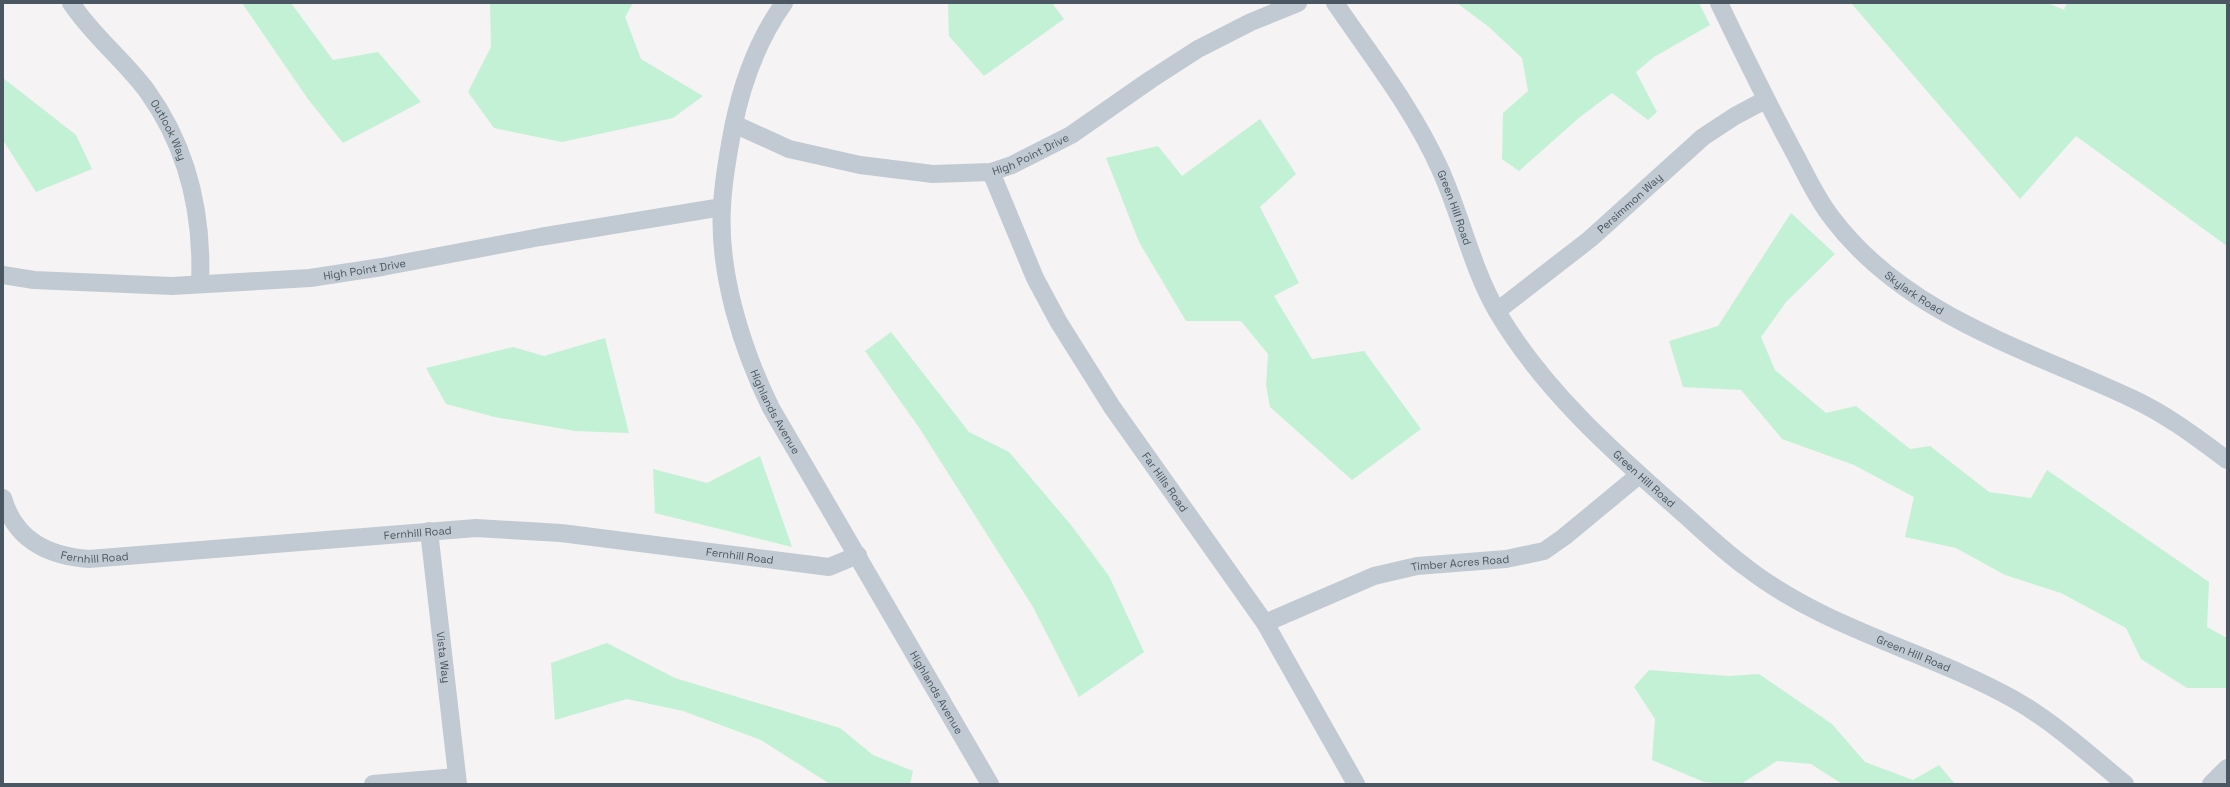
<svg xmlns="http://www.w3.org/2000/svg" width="2230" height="787" font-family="'Space Grotesk',sans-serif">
  <rect width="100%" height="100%" fill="#f5f3f3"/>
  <g fill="#c3f1d5">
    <polygon points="242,3 291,3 333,60 378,52 421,102 343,143 308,99"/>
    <polygon points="490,3 633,3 625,17 641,59 703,96 673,118 562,142 494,128 468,92 491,47"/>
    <polygon points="948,3 1052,3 1064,19 984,76 949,36"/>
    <polygon points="1457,3 1699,3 1710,25 1654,57 1636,72 1657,112 1648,120 1612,93 1580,117 1519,171 1502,159 1503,113 1528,91 1522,58 1489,27"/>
    <polygon points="1851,3 2048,3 2064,10 2067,3 2227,3 2227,246 2076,136 2020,199"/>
    <polygon points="3,78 76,135 92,169 36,192 3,140"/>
    <polygon points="1260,119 1296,174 1260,207 1299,283 1274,296 1312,359 1364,351 1421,429 1352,480 1270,407 1266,385 1268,354 1241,321 1186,321 1139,242 1106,158 1158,146 1182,176"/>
    <polygon points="1791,213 1835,254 1786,302 1761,337 1775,370 1826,413 1856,406 1910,449 1930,446 1989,492 2031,498 2047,470 2209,582 2207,627 2227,638 2227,688 2187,688 2141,659 2126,628 2061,593 2005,575 1956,548 1905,537 1914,497 1854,465 1782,439 1741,390 1683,387 1669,341 1718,326"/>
    <polygon points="891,332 969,432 1009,452 1071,525 1109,576 1144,652 1079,697 1033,607 920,429 865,351"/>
    <polygon points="605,338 629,433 575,431 495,417 446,404 426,368 513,347 544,356"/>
    <polygon points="760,456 792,547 655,513 653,469 707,483"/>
    <polygon points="607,643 675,678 840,728 873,755 913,771 910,784 830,784 761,740 683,711 627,699 555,720 551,663"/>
    <polygon points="1649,670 1729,676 1759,674 1832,724 1865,762 1913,780 1939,765 1955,784 1842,784 1811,764 1777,761 1741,784 1725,784 1704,782 1652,760 1655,719 1634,687"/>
  </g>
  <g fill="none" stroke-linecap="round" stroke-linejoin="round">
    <g stroke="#c1cad2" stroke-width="18">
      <path id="s1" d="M71 3C93 36 124 60 147 91 188 148 203 215 200 284"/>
      <path id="s2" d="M784 3C757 41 742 83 733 128 728 154 723 181 722 207 718 273 742 349 771 408L990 784"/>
      <path id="s3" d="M1335 3C1372 57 1413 109 1440 169 1461 215 1472 269 1498 313 1543 389 1611 450 1677 508 1700 528 1722 550 1747 568 1827 630 1928 651 2015 700 2055 723 2090 755 2125 784"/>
      <path id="s4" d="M1719 3C1744 55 1769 106 1796 156 1807 177 1817 199 1832 218 1905 315 2026 349 2131 398 2166 414 2196 437 2227 460"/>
      <path id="s5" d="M734 124 789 149 860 165 933 174 991 172 1012 165 1071 135 1150 80 1198 49 1251 22 1298 3"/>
      <path id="s6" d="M991 172 1035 278 1058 321 1112 407 1265 623 1356 784"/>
      <path id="s7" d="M3 275 34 280 172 286 310 278 382 267 540 237 722 207"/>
      <path id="s8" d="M1497 311 1590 239 1703 137 1735 116 1765 100"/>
      <path id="s9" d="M3 498C15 540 48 556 89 559L476 528 561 533 829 567 858 555"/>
      <path id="s10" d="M429 531 458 784"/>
      <path id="s11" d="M1265 623 1374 576 1417 566 1506 559 1544 551 1564 537 1639 475"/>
      <polyline points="373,784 457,777"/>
      <polyline points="2211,784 2227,768"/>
    </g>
  </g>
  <g text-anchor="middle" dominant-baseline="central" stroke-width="3.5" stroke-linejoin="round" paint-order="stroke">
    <g font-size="11" fill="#4a5661" stroke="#fff">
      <text stroke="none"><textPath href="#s1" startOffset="161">Outlook Way</textPath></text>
      <text stroke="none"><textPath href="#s5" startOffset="308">High Point Drive</textPath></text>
      <text stroke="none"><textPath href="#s8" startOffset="171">Persimmon Way</textPath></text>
      <text stroke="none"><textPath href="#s3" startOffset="238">Green Hill Road</textPath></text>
      <text stroke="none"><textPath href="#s7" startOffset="363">High Point Drive</textPath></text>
      <text stroke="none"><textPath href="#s4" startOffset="355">Skylark Road</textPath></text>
      <text stroke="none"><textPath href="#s2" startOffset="430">Highlands Avenue</textPath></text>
      <text stroke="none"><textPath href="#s3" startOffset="574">Green Hill Road</textPath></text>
      <text stroke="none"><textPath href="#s6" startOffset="357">Far Hills Road</textPath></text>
      <text stroke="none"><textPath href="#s9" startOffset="443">Fernhill Road</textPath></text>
      <text stroke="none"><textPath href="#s9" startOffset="119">Fernhill Road</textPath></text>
      <text stroke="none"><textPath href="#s9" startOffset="767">Fernhill Road</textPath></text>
      <text stroke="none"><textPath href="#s11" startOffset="206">Timber Acres Road</textPath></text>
      <text stroke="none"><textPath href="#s3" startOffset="898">Green Hill Road</textPath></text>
      <text stroke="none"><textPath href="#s10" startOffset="127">Vista Way</textPath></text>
      <text stroke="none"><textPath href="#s2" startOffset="754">Highlands Avenue</textPath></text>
    </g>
  </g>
  <rect width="2230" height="787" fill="none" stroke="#4a5661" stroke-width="8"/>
</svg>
